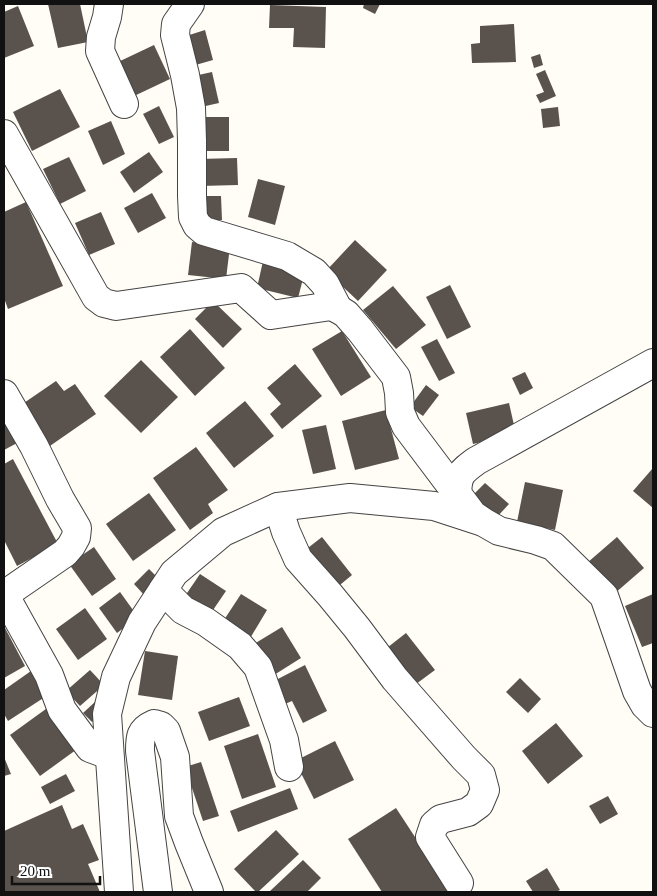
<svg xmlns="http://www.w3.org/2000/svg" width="657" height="896" font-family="'Times New Roman',serif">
  <rect width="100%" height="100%" fill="#fffdf5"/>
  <g fill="#5a524d">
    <polygon points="48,4 80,4 88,42 58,48"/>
    <polygon points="364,4 380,4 375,14 363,8"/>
    <polygon points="270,5 326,7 325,48 293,47 294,28 269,28"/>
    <polygon points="18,6 34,46 4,58 4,12"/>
    <polygon points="514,24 516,62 472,63 471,44 480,43 480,26"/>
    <polygon points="205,30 213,60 192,66 183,37"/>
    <polygon points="154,45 170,79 132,97 116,63"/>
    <polygon points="540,54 543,65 534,68 531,57"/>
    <polygon points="545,70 556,96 540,103 536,95 544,92 536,74"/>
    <polygon points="212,72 219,103 201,107 194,76"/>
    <polygon points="60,89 80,127 32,151 13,112"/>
    <polygon points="159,106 174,137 159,144 143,114"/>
    <polygon points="558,107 560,126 543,128 541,109"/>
    <polygon points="203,117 229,117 229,151 204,151"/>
    <polygon points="111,121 125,154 103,165 88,131"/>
    <polygon points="149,152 163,172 134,193 120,172"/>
    <polygon points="69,157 86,191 60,204 43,169"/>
    <polygon points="237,158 238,185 200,186 199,159"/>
    <polygon points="258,179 285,186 275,225 248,217"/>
    <polygon points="152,193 166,218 138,233 124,208"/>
    <polygon points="201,196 221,196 222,220 201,220"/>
    <polygon points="26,202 63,286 8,309 4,298 4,212"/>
    <polygon points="101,212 115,244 89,255 75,223"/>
    <polygon points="355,240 387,270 358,301 326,271"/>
    <polygon points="192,242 230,246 226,279 188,275"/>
    <polygon points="263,261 305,271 298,298 257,288"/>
    <polygon points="450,285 471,327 447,339 426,297"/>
    <polygon points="393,286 426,325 396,349 363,310"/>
    <polygon points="213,301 242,329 223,348 195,319"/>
    <polygon points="190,329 225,368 195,396 160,357"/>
    <polygon points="342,331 371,377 341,396 312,349"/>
    <polygon points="437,339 455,373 439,381 421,347"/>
    <polygon points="141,360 178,397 141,433 104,396"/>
    <polygon points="295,364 322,396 282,429 270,414 281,404 267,388"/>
    <polygon points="525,372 533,388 520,395 512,378"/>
    <polygon points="56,381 64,391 75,384 96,414 47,448 18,407"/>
    <polygon points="426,385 439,395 423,416 410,407"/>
    <polygon points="245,401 274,436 234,468 206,433"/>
    <polygon points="509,403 516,434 473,444 466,413"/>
    <polygon points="4,409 19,442 4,450"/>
    <polygon points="386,410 399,459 355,470 342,421"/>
    <polygon points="326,425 336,469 313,474 302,430"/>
    <polygon points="196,447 228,490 208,504 213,513 190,530 153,478"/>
    <polygon points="13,459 58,544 17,566 4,540 4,464"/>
    <polygon points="653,468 653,508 633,491"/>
    <polygon points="525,482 563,490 555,530 517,522"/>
    <polygon points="485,483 509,504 496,518 472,496"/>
    <polygon points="149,493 176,530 133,561 106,524"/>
    <polygon points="322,537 352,575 335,589 304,551"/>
    <polygon points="617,537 644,568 614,594 587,563"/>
    <polygon points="94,547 116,579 92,596 69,564"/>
    <polygon points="149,569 161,581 145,596 134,584"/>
    <polygon points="200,574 226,591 211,613 185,596"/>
    <polygon points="120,592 138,617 117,633 99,608"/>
    <polygon points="241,594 267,610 249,640 222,623"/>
    <polygon points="653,594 653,643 642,647 625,606"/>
    <polygon points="85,608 107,639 78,660 56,629"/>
    <polygon points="4,626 25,666 4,678"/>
    <polygon points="282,627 301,658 274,675 254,644"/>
    <polygon points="406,633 435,670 412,687 383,651"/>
    <polygon points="145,651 178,656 172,700 138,695"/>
    <polygon points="305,665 327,711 303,723 292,701 285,704 274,681"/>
    <polygon points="90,670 104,685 80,706 66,691"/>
    <polygon points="31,671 48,695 8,721 4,714 4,690"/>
    <polygon points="520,678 541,699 528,713 506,692"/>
    <polygon points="239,697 250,726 209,741 198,712"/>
    <polygon points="96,701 104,710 92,722 83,713"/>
    <polygon points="50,706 80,747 40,776 10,735"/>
    <polygon points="556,723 583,756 548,784 522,751"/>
    <polygon points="258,734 276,787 242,799 224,746"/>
    <polygon points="335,741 354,780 314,799 295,761"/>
    <polygon points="4,757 11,774 4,776"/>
    <polygon points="201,762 219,816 203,821 185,767"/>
    <polygon points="66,774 75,791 50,804 41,787"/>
    <polygon points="290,788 298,809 238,832 230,811"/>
    <polygon points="608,796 618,814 600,824 589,806"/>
    <polygon points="62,805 72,829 83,824 99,860 88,864 100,892 4,892 4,831"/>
    <polygon points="396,808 451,892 382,892 348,839"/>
    <polygon points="276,830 299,854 258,892 256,892 234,869"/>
    <polygon points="303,860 321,878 307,892 269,892"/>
    <polygon points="547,868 560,890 556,892 533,892 526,881"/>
  </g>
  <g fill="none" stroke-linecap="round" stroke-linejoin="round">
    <defs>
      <g id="street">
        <polyline points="109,4 107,17 101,37 100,51 124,104"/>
        <polyline points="190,4 176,24 175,35 185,75 191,108 192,141 192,196 193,217 197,225 204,231 287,256 314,272 325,284 338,309"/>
        <polyline points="4,134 96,297 104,303 116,306 241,288 271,315 331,306 338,309 346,314 360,330 396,377 399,393 400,412 406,426 473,515 485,523 499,531 536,540 553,546 604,596 637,691 645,705 653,713"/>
        <polyline points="4,394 34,446 60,499 77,528 76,537 71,546 65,553 4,595"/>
        <path d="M457 494C458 474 461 472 476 461L653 363"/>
        <polyline points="278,507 286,532 298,559 330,595 357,628 395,679 464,758 481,775 485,790 479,804 468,812 441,819 434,825 430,837 459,883"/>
        <polyline points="163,590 183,610 206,622 240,646 258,667 284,740 289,767"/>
        <polyline points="4,594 49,675 62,710 90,748 109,755"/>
        <polyline points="119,892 107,714 116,677 142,622 174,573 223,532 278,507 350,498 434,506 480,521"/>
        <path d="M158 892 140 751C140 737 140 730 154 724L161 726 166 731 175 757 179 816 189 843 209 892"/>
      </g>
    </defs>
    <use href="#street" stroke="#444" stroke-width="30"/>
    <use href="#street" stroke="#fff" stroke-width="28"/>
  </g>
  <rect width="657" height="896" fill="none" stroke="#111111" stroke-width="10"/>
  <path d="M12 876v8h88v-8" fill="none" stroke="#111111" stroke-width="2.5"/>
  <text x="20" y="876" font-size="15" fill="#111111" stroke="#ffffff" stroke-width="4" paint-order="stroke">20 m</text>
</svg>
